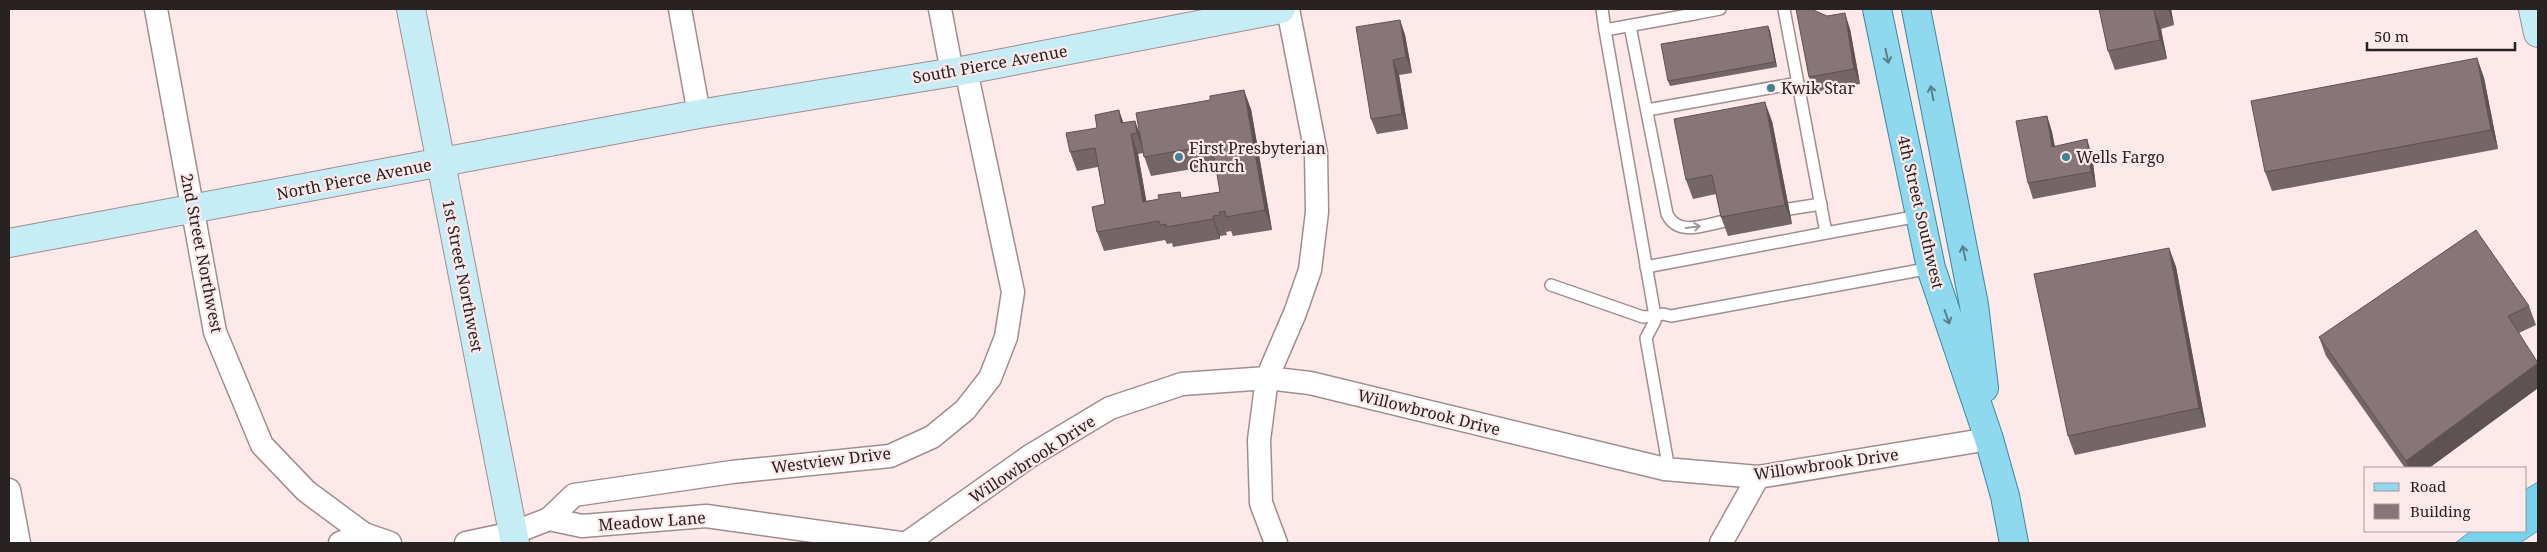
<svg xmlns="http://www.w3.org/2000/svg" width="2547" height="552" font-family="'Noto Serif',serif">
  <rect width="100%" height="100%" fill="#fde8ea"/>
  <polygon fill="#76d3ee" stroke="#5f9eb1" points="2538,482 2538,531 2520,543 2455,543 2471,531 2526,531 2526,489"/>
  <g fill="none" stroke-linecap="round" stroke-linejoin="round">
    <defs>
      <g id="lane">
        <polyline points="1602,9 1605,30 1694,14 1693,9"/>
        <polyline points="1784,9 1826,233 1919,216"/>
        <polyline points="1694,14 1720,9"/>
        <path d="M1630 26 1667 214C1678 237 1704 225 1725 221"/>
        <polyline points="1647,110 1798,83"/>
        <polyline points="1789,209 1821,204"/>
        <polyline points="1646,267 1826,233"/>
        <polyline points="1551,285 1643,317 1655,316 1605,30"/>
        <polyline points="1669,470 1646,338 1655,321 1655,316 1663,314 1671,316 1931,268"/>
      </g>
      <g id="street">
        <polyline points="156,9 215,332 262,445 306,491 364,534"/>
        <polyline points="680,9 699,114"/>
        <polyline points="940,9 952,72"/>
        <polyline points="9,490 19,543"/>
        <polyline points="549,519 574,495 732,472 890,456 932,437 965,410 990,378 1006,337 1013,292 966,70"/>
        <polyline points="340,543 364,534 390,543"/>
        <polyline points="466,543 513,533 549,519 582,526 706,516 900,543"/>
        <polyline points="907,543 1030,456 1110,408 1182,384 1267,378 1310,383 1665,469 1758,477 1989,439"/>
        <polyline points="1276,543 1261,503 1259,440 1267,378 1295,313 1310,270 1317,212 1316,153 1288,9"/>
        <polyline points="1721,543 1758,477"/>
      </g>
      <g id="secondary">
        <polyline points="411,9 515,543"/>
        <polyline points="2533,9 2538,33"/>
        <polyline points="9,243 699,114 966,70 1281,9"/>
      </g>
      <g id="primary">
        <polyline points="1877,9 1931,268 1989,439 2005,496 2014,543"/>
        <polyline points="1916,9 1974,305 1984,388"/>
      </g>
    </defs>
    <use href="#lane" stroke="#a08e8f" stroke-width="14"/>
    <use href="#street" stroke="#a08e8f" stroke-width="25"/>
    <use href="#secondary" stroke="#a08e8f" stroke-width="30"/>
    <use href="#primary" stroke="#39899e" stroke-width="30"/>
    <use href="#lane" stroke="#fff" stroke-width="11"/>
    <use href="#street" stroke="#fff" stroke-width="22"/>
    <use href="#secondary" stroke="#c6ecf6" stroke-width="28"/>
    <use href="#primary" stroke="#8ed9ed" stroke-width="28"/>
  </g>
  <g fill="#746566" fill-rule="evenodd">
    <polygon points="2099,9 2171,9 2174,25 2161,29 2167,59 2115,70 2108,51"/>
    <polygon points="1400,20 1405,35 1412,73 1399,75 1408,129 1377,134 1371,119"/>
    <polygon points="1768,26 1770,31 1777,67 1670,86 1668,81"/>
    <polygon points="1850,29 1860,84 1814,92 1809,77"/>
    <polygon points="2477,58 2484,78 2498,149 2272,191 2265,172"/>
    <path d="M1251 109 1272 230 1233 236 1231 231 1226 232 1227 235 1220 236V239L1173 247 1172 243 1167 244 1165 240 1104 251 1097 232 1105 204 1098 167 1077 171 1070 152 1123 123 1135 121 1140 135ZM1143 153 1151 176 1216 165 1220 192 1182 198 1146 201 1138 154Z"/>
    <polygon points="2047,116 2052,132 2055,146 2092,155 2096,187 2033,199 2028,183"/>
    <polygon points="1772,121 1792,224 1728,236 1721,217 1716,194 1693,199 1686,180"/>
    <polygon points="2169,248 2176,267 2206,427 2075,455 2068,436"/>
    <polygon points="2529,306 2536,325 2519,333 2538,388 2429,468 2405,468 2326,356 2319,337"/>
  </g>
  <g fill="#5e5253">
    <polygon points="2168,9 2171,9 2174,25"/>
    <polygon points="2154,10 2161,29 2167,59 2160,40"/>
    <polygon points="1845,13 1850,29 1860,84 1854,69"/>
    <polygon points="1400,20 1405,35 1412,73 1406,57"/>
    <polygon points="1768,26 1770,31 1777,67 1775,62"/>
    <polygon points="2477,58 2484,78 2498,149 2491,130"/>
    <polygon points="1393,60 1399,75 1408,129 1402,114"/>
    <polygon points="1244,90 1251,109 1272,230 1265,210"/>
    <polygon points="1765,102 1772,121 1792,224 1785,205"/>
    <polygon points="1119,110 1126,130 1121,123"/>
    <polygon points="2047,116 2052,132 2057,162 2052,147"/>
    <polygon points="1135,121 1142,140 1144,153 1137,133"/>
    <polygon points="1131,134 1138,154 1150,221 1143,202"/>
    <polygon points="2087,139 2092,155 2096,187 2091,172"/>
    <polygon points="1213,216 1220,236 1220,239 1213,219"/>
    <polygon points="2169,248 2176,267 2206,427 2199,408"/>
    <polygon points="2538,363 2538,388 2429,468 2409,468 2406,461"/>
  </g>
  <g fill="#877577" stroke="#5e5253">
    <polygon points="1796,9 1811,9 1827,16 1845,13 1854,69 1809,77"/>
    <polygon points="2099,9 2158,9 2154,10 2160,40 2108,51"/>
    <polygon points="1400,20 1406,57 1393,60 1402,114 1371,119 1356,27"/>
    <polygon points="1768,26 1775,62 1668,81 1661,44"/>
    <polygon points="2477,58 2491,130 2265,172 2251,101"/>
    <polygon points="1244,90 1265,210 1226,217 1225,211 1219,212 1220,215 1213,216 1213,219 1166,227 1166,224 1160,225 1159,221 1097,232 1092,207 1105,204 1095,148 1070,152 1066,133 1097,128 1095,115 1119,110 1121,123 1135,121 1137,133 1131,134 1143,202 1159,199 1158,195 1180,192 1181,198 1220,192 1212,145 1144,157 1136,113 1210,100 1210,96"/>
    <polygon points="1765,102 1785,205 1721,217 1712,175 1686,180 1674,119"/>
    <polygon points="2047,116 2052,147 2087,139 2091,172 2028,183 2016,121"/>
    <polygon points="2476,230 2529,306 2508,316 2538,363 2406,461 2319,337"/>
    <polygon points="2169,248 2199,408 2068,436 2034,274"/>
  </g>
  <defs><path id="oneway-shaft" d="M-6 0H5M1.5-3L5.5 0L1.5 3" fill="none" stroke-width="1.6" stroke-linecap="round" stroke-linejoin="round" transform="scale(1.25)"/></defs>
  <g stroke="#5c7e88">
    <use href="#oneway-shaft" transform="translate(1887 56) rotate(78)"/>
    <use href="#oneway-shaft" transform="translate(1932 93) rotate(-101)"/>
    <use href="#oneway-shaft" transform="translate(1964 253) rotate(-102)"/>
    <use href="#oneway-shaft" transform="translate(1947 317) rotate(71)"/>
  </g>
  <use stroke="#9f9c9c" href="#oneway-shaft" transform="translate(1693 227) rotate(-7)"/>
  <g fill="#408194" stroke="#fde8ea" stroke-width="2">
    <circle cx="1771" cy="88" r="5"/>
    <circle cx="1179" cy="157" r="5"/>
    <circle cx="2066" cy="157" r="5"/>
  </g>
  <g text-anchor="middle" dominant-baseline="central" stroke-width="4.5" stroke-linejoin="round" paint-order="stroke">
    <g font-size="16" fill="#292223" stroke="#fde8ea">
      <text transform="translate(990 64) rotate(-10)">South Pierce Avenue</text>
      <text transform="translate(354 179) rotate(-11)">North Pierce Avenue</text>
      <text transform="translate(1921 212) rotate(77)">4th Street Southwest</text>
      <text transform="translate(202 253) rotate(79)">2nd Street Northwest</text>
      <text transform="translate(463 276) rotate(79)">1st Street Northwest</text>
      <text transform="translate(1429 412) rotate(14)">Willowbrook Drive</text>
      <text transform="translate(1032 459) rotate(-33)">Willowbrook Drive</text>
      <text transform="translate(831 460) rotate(-7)">Westview Drive</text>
      <text transform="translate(1826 464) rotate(-8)">Willowbrook Drive</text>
      <text transform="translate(652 521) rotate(-4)">Meadow Lane</text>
    </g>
    <g font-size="16" fill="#292223" stroke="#fde8ea" text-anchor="start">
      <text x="1781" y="88">Kwik Star</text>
      <text x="1189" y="148">First Presbyterian<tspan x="1189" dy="18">Church</tspan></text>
      <text x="2076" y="157">Wells Fargo</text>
    </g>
  </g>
  <rect width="2547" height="552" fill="none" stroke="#292223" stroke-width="20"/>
  <rect x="2364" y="467" width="162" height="65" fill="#fde8ea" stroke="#a8999a"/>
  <rect x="2374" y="483" width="25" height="8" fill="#8ed9ed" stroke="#a8999a"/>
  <text x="2410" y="492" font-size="15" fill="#292223">Road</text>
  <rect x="2374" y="504" width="25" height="15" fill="#877577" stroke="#a8999a"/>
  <text x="2410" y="517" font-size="15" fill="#292223">Building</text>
  <path d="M2367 42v8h148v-8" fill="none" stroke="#292223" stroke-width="2.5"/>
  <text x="2374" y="42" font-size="15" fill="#292223" stroke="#fde8ea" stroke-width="4" paint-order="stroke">50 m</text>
</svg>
